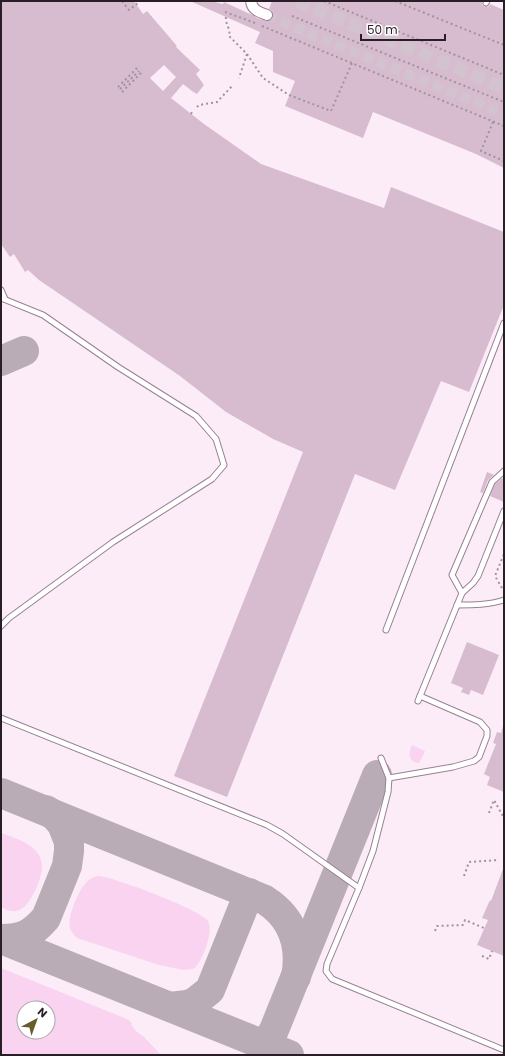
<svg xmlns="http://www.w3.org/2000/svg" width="505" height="1056" font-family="Poppins,sans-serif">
  <rect width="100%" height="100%" fill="#fcecf8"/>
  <g fill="#f9d3f0" fill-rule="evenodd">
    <path d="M412 745 425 751 421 760 419 763C408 762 408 753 412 745Z"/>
    <path d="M1 833C12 837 26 841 34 849 38 853 42 859 42 865 43 877 30 907 19 910 12 913 7 910 1 907Z"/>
    <path d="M98 876C112 876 203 911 208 921 214 932 203 958 196 967L193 969 184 970 159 965 77 938C74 935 71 932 70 928 67 918 78 891 85 884 89 879 93 877 98 876Z"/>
    <path d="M1 968 127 1019 131 1022 132 1026 136 1031 144 1037 161 1055H1ZM24 1008H48V1032H24Z"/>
  </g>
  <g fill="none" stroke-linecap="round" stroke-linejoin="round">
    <g stroke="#baacb7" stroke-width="30">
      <polyline points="1,361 24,351"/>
      <path d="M1 793 265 900C293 918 302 945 296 977"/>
      <polyline points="1,939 289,1055"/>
      <path d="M1 939C23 939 32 934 46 918L67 866 69 851V842L62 824 55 816 46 810"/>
      <polyline points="170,1007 187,1005 195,1002 210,990 249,893"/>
      <polyline points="261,1055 274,1030 377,775"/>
    </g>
  </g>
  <g fill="#d7bcd0" fill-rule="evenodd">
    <path d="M1 1H134L143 14 147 11 177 46 176 47 200 70 196 74 204 85 197 94 192 91 183 84 171 98 204 124 261 164 384 208 391 187 504 232V305L469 392 441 381 395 490 355 474 227 797 174 776 303 452 273 439 226 412 180 376 39 280 28 270 25 272 14 254 10 257 1 244ZM164 65 176 77 163 91 150 78Z"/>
    <polygon points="190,1 211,1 223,4 224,2 250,14 259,19 268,21 271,20 273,17 272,11 269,9 272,1 482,1 482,5 485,7 488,7 490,4 504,10 504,168 476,154 373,112 363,138 285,106 295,81 273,72 273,51 255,43 260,32"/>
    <polygon points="487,472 494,475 488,480 483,493 480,492"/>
    <polygon points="502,478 504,479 504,502 490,496 495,484"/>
    <polygon points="467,642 499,655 483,695 471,690 469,695 461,692 463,688 451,683"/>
    <polygon points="503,726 504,726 504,792 487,785 490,777 484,774 496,744 493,743 497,732 501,733"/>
    <polygon points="503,869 504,869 504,956 477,945 488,920 482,918 490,900 491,901"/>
  </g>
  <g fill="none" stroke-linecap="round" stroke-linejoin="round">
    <polyline stroke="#d2c3ce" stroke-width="10" stroke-dasharray="10 5" stroke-linecap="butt" points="267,15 289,25 504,114"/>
    <polyline stroke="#d2c3ce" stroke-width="13" stroke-dasharray="13 6" stroke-linecap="butt" points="297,1 504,88"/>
    <defs>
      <g id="service">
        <polyline points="486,3 487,1"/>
        <polyline points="1,290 5,299"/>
        <polyline points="1,298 43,315 118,367 196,416 216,439 224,465 212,479 113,542 9,618 1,626"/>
        <polyline points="462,593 452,575 492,482 504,471"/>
        <path d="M457 605C473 605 489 605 504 600"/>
        <polyline points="386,630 504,323"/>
        <polyline points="418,701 462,593 473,583 478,576 504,511"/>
        <polyline points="1,718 267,825 283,834 359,888 327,964 326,971 332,979 504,1050"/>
        <polyline points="389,778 453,767 474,761 479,757 487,736 487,730 480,722 420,696"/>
        <polyline points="359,888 373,851 388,792 389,778 381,758"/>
      </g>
      <path id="minor" d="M251 1C252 10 259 12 267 15"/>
    </defs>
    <use href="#service" stroke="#998093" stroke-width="7"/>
    <use href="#minor" stroke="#998093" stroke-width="12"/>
    <g stroke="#a0939c" stroke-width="2" stroke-dasharray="2 3" stroke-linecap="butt">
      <polyline points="122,1 129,10 138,3"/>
      <polyline points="324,1 504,75"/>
      <polyline points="395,1 504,45"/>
      <polyline points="225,12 258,24"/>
      <polyline points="292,16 504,102"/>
      <path d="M226 17C225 24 231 29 229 36L247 54 239 78"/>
      <polyline points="262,26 504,126"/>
      <polyline points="247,54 263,78 289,95 331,111 352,63"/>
      <polyline points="118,87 137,68"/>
      <polyline points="120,89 139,71"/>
      <polyline points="122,92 141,73"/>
      <polyline points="197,107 199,105 217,102 233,85"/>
      <polyline points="191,114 192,112"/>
      <polyline points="493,122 481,151 504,161"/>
      <polyline points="502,588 495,576 504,554"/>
      <polyline points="489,813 494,800 504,818"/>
      <polyline points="464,876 469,862 499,860"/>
      <polyline points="435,931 437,926 463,925 465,920 484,928"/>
      <polyline points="482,956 489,959 492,951"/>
    </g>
    <use href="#service" stroke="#fff" stroke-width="5"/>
    <use href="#minor" stroke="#fff" stroke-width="10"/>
  </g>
  <rect width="505" height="1056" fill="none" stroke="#281e25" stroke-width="4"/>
  <g transform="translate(36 1020) rotate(41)"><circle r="19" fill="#ffffff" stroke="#a9a5a8"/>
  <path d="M0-3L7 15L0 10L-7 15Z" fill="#665d2a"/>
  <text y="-6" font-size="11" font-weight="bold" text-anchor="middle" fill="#281e25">N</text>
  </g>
  <path d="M361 34v6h84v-6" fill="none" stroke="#281e25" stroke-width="2"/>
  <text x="367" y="34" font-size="12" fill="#281e25" stroke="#ffffff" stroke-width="3" paint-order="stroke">50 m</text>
</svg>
